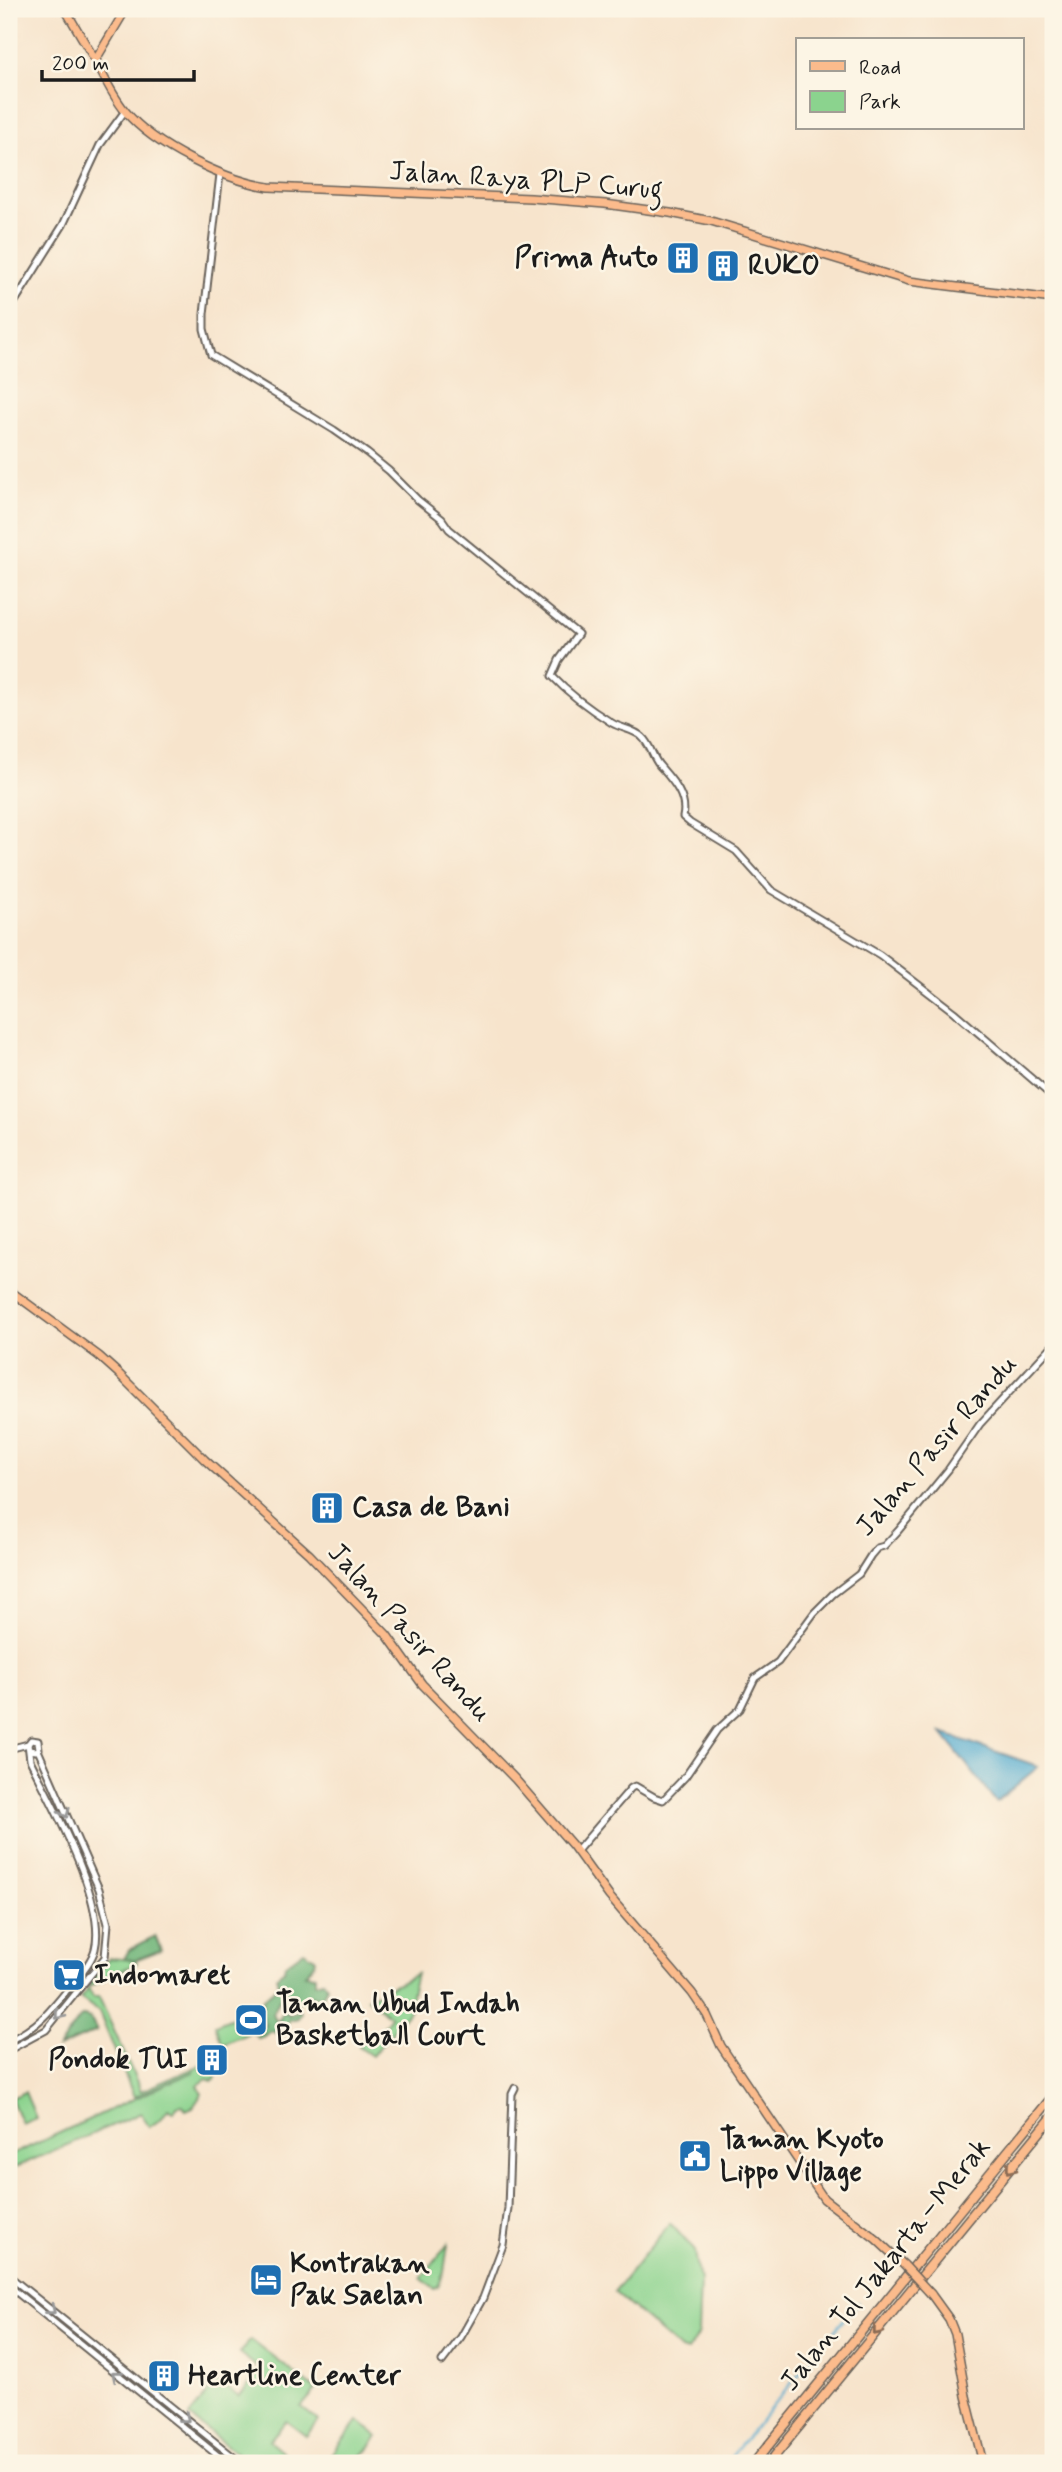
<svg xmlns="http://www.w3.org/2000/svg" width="1062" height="2472" font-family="Mynerve,sans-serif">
  <rect width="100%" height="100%" fill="#fcf5e5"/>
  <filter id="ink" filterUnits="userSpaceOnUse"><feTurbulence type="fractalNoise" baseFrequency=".0143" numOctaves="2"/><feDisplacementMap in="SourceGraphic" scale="14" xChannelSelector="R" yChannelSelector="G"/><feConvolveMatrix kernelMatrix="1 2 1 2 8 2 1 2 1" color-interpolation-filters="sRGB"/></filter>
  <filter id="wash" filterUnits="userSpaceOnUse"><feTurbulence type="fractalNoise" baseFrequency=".00686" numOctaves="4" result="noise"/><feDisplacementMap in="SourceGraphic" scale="28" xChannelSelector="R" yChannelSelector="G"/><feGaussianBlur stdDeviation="1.57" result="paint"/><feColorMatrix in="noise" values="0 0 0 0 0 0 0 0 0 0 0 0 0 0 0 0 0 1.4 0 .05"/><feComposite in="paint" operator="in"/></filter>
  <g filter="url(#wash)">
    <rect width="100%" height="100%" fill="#f7e4cc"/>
    <g fill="#8bd38e" stroke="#547855" stroke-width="2">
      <polygon points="109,1958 135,1960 137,1963 89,1987 88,1985"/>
      <polygon points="416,1974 411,1993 411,2009 372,2056 359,2047 364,2040 377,2035 391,2017 368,1998"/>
      <polygon points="88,1989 93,1997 99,1997 141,2091 208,2062 213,2064 217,2073 215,2080 212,2081 207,2079 198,2085 202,2094 193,2107 186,2110 183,2105 177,2106 174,2112 168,2109 161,2119 149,2127 141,2113 9,2170 9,2156 195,2071 134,2097 99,2012 80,1998"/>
      <polygon points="240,2015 243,2021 257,2016 258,2020 255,2021 258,2029 223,2045 215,2025"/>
      <polygon points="25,2092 36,2118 22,2124 11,2098"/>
      <polygon points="670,2223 695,2251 700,2282 698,2334 687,2352 681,2350 614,2292"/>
      <polygon points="448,2244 444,2272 438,2287 434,2289 421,2278"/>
      <polygon points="251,2340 316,2390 301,2407 318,2421 306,2436 286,2421 269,2441 288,2457 283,2463 249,2463 189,2416 217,2381 239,2397 261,2370 239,2353"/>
      <polygon points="358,2421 378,2437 356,2463 324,2463"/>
    </g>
    <g fill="#70b579" stroke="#46684a" stroke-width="2">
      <polygon points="155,1936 161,1950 135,1960 124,1959 129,1950"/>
      <polygon points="304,1951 315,1958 314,1964 305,1974 315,1975 315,1983 323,1981 327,1986 322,1998 311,1996 311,2000 307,2001 303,1999 296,2004 291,2002 289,1995 280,1997 273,2013 277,2023 284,2011 289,2015 300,2010 301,2013 298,2018 289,2020 285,2030 278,2034 272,2031 259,2039 252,2032 265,2025 260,2014 263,1999 279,1985 277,1976 284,1970 285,1965"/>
      <polygon points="84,2016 90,2018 97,2031 58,2048 80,2018"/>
    </g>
    <polygon fill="#52abd0" stroke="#376476" stroke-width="2" points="942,1733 1032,1764 1038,1767 996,1802"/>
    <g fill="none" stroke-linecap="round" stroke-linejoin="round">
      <polyline stroke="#52abd0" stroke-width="2" points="726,2463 858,2302"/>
    </g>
  </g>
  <g filter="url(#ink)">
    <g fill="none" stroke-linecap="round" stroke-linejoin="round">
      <defs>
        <g id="minor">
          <path d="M220 174 204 314V329L211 355 334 430 367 453 389 471 418 500 442 519 449 529 578 634 559 660 552 676C569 694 591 710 612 723 622 729 634 729 642 737 650 744 652 756 659 765 671 779 688 796 683 817L690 823 736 851 771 890 880 955 954 1012 1053 1097"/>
          <polyline points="9,311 63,225 100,145 125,111"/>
          <polyline points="9,1749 28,1744"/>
          <polyline points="577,1851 631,1788 635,1786 654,1797 663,1800 685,1777 717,1730 740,1709 755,1678 778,1662 814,1613 833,1594 859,1574 871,1555 877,1548 884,1546 898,1531 948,1470 980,1424 1053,1345"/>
          <path d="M9 2041C38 2026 48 2014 68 1989 77 1977 91 1964 95 1949 107 1901 52 1805 30 1760L28 1744 31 1740 38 1741 39 1749 36 1751 30 1750"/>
          <polyline points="9,2050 46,2030 105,1957 108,1924 99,1889 38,1750"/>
          <polyline points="9,2276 241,2463"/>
          <polyline points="9,2286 227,2463"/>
          <polyline points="442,2362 461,2337 483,2298 503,2245 508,2208 512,2094 515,2088"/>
        </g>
        <g id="major">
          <path d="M65 9C75 26 85 43 95 60 104 77 112 95 125 111 154 146 224 180 269 187L531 198 605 204 670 213 711 221 909 281 1053 299"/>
          <polyline points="95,61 126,9"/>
          <polyline points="9,1290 99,1356 118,1373 205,1460 309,1554 387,1635 422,1684 515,1779 573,1846 609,1896 692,1993 707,2015 721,2046 824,2199 876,2239 904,2265"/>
          <polyline points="931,2294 949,2319 955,2334 966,2396 983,2463"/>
        </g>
        <g id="highway">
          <polyline points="754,2463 1053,2096"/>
          <polyline points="769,2463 1053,2116"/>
        </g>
      </defs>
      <use href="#minor" stroke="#69625a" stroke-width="9"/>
      <use href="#major" stroke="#69625a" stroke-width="10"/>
      <use href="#highway" stroke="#69625a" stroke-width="11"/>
      <use href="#minor" stroke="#fff" stroke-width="5"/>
      <use href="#major" stroke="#fbbb8c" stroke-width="7"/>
      <use href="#highway" stroke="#fbbb8c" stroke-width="8"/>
      <defs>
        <polyline id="major-bridge" points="904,2265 931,2294"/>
      </defs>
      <use href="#major-bridge" stroke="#69625a" stroke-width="10" stroke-linecap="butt"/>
      <use href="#major-bridge" stroke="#fbbb8c" stroke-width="7"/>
    </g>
    <defs><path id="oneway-chevron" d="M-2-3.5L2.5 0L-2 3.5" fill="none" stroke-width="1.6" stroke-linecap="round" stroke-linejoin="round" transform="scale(1.75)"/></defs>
    <g stroke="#999">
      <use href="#oneway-chevron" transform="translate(65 1813) rotate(68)"/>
      <use href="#oneway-chevron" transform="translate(59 2015) rotate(130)"/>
      <use href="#oneway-chevron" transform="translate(51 2310) rotate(39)"/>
      <use href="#oneway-chevron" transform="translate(116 2375) rotate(-141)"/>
      <use href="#oneway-chevron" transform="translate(185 2418) rotate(39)"/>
    </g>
    <g stroke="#8c6c54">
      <use href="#oneway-chevron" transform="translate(1010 2169) rotate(129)"/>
      <use href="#oneway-chevron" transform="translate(877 2331) rotate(129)"/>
    </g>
  </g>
  <defs>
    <symbol id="building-square" viewBox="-11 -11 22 22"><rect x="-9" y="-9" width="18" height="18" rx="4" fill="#1f6fb2" stroke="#fcf5e5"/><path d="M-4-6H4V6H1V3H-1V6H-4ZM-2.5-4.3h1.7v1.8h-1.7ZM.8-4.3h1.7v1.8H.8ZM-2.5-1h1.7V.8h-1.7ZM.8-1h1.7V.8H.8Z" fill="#fff"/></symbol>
    <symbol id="supermarket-square" viewBox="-11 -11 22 22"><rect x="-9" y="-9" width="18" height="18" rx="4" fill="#1f6fb2" stroke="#fcf5e5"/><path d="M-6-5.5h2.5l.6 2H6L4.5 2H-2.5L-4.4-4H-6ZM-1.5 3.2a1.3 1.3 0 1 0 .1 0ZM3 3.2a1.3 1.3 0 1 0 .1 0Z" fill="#fff"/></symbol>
    <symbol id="stadium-square" viewBox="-11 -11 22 22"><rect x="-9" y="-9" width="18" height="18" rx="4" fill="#1f6fb2" stroke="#fcf5e5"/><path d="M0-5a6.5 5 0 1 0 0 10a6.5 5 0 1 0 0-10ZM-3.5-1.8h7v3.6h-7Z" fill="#fff"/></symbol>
    <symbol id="civic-square" viewBox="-11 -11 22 22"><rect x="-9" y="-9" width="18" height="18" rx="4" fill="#1f6fb2" stroke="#fcf5e5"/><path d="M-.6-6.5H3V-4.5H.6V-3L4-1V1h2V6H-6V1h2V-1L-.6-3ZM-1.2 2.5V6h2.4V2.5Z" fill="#fff"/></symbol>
    <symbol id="hotel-square" viewBox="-11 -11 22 22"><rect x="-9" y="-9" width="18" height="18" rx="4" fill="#1f6fb2" stroke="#fcf5e5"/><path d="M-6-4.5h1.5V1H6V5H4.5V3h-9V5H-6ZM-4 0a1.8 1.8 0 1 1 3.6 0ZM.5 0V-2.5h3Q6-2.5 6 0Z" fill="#fff"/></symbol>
  </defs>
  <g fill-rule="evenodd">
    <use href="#building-square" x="664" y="239" width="38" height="38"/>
    <use href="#building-square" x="704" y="247" width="38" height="38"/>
    <use href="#building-square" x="308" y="1489" width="38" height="38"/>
    <use href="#supermarket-square" x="50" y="1956" width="38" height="38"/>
    <use href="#stadium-square" x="232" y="2001" width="38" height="38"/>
    <use href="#building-square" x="193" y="2041" width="38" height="38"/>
    <use href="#civic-square" x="676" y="2137" width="38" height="38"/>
    <use href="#hotel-square" x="247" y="2261" width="38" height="38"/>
    <use href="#building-square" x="145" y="2357" width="38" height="38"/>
  </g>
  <g text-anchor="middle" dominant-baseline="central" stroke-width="5" stroke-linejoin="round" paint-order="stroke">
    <g font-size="28" fill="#1c1c1c" stroke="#fcf5e5">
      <text transform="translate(526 181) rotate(4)">Jalan Raya PLP Curug</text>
      <text transform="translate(937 1446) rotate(-49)">Jalan Pasir Randu</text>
      <text transform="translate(409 1633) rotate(48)">Jalan Pasir Randu</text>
      <text transform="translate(886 2265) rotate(-51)">Jalan Tol Jakarta–Merak</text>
    </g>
    <g font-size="28" font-weight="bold" fill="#1c1c1c" stroke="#fcf5e5" text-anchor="start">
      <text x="658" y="258" text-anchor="end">Prima Auto</text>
      <text x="748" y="266">RUKO</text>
      <text x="352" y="1508">Casa de Bani</text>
      <text x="94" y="1975">Indomaret</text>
      <text x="276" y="2004">Taman Ubud Indah<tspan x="276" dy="32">Basketball Court</tspan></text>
      <text x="188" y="2060" text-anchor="end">Pondok TUI</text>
      <text x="720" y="2140">Taman Kyoto<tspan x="720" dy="32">Lippo Village</tspan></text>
      <text x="290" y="2264">Kontrakan<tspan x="290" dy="32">Pak Saelan</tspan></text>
      <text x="188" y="2376">Heartline Center</text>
    </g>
  </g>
  <rect width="1062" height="2472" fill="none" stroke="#fcf5e5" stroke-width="35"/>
  <rect x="796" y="38" width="228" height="91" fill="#fcf5e5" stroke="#a29e95" stroke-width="2"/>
  <rect x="810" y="61" width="35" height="10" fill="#fbbb8c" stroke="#a29e95" stroke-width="2"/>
  <text x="859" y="74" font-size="21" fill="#1c1c1c">Road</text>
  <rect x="810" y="91" width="35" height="21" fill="#8bd38e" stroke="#a29e95" stroke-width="2"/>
  <text x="859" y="108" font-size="21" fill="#1c1c1c">Park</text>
  <path d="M42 70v10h152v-10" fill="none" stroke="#1c1c1c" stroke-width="3.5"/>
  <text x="52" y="70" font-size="21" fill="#1c1c1c" stroke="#fcf5e5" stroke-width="5" paint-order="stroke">200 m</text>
</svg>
